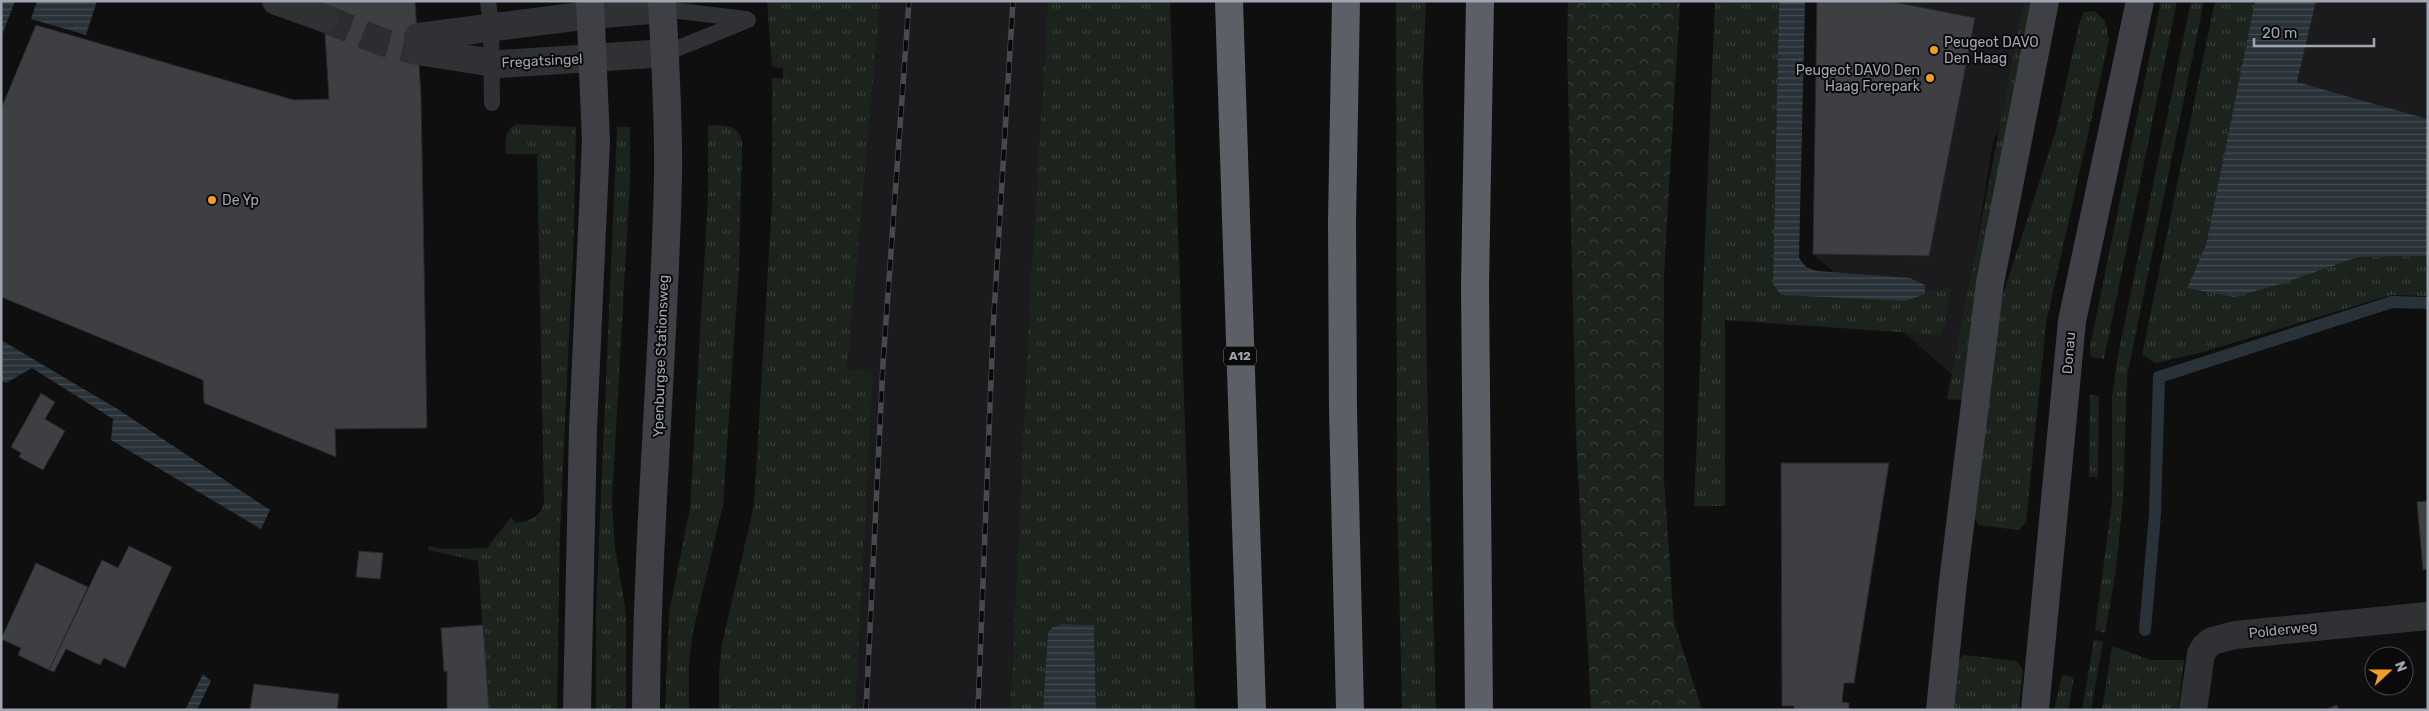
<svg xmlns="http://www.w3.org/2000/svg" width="2429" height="711" font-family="Rubik,sans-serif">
  <defs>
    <pattern id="grass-tufts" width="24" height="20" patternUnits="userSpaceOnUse" patternTransform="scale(1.25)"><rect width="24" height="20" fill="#1b231c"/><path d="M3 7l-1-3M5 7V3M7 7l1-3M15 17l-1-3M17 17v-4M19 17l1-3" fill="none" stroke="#39403b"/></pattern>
    <pattern id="forest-crowns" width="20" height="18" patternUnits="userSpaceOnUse" patternTransform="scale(1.25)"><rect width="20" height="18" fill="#1b231c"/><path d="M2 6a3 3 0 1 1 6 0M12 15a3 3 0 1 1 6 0" fill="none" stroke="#39403b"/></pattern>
    <pattern id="water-rules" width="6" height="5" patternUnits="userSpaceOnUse" patternTransform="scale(1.25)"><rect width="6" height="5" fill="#293238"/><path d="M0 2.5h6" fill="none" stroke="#454d52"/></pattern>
  </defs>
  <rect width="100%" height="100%" fill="#0f0f10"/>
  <g fill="#1b1b1d">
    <polygon points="876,1 1048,1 1031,275 1010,710 844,710 856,487 873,371 847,370"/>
    <polygon points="1827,1 2031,1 2005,117 1993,142 1955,377 1813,254"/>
    <polygon points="2316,1 2428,1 2428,119 2297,82"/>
  </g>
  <g fill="url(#grass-tufts)">
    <polygon points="767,1 880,1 847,370 873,371 855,710 719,710 719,671 722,644 754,505 772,201 772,78 783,78 783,68 772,67"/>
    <path d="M1048 1H1170L1195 710H1096L1094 626C1082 625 1054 620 1048 632L1043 710H1010L1031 275Z"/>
    <polygon points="1396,1 1426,1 1423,72 1427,385 1436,710 1402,710 1397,494"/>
    <polygon points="1715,1 1779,1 1773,284 1781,295 1906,301 1925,294 1925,290 1951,289 1942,335 1725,320 1725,506 1694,506"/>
    <polygon points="2024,1 2036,1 1962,400 1947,399"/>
    <polygon points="2161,1 2177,1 2104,359 2091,357 2090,348 2094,327"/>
    <polygon points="2191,1 2204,1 2127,376 2123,501 2115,576 2105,633 2095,630 2112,502 2112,397 2118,355"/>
    <polygon points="2215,1 2255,1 2206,245 2187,288 2287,282 2358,257 2428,256 2428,296 2391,295 2203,352 2156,363 2142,355"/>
    <polygon points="2095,11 2105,21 2109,40 2046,323 2026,522 2019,530 1978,525 1974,515 2000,304 2056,130 2079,24 2084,12"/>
    <path d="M517 124 576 127 574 230 560 532 557 710H488L478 561 428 550 429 546 441 549 487 548 511 517 516 523C529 521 539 518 544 504L537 154H506C505 142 504 130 517 124Z"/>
    <path d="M708 125C723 125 741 124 742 144L739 268 723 505 693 632 689 662V710H665L669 613 690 508 708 197Z"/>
    <polygon points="617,127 630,127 630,181 612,501 615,548 626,613 626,710 596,710 596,610"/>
    <polygon points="2090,395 2099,396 2098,477 2089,477"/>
    <polygon points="2094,639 2103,642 2091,710 2082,710"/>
    <polygon points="2112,646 2151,660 2184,660 2178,710 2102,710"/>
    <polygon points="1964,655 2017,661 2023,670 2019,710 1952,710 1956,662"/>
    <polygon points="2062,675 2074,677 2068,710 2054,710"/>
  </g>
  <polygon fill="url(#forest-crowns)" points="1568,1 1680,1 1664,273 1664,481 1674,622 1702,710 1591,710 1576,437 1567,43"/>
  <g fill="url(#water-rules)">
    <polygon points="1,1 15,1 1,38"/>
    <polygon points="37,1 97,1 86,35 31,19"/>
    <polygon points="1779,1 1805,1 1799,258 1806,267 1817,271 1910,278 1925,285 1925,294 1906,301 1781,295 1773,284"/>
    <polygon points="2255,1 2316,1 2297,82 2428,119 2428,256 2358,257 2287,282 2234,297 2187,288 2206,245"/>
    <polygon points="1,340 119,410 270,510 261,529 111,440 113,419 32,368 6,383 1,381"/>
    <polygon points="1063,624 1094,625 1096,710 1043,710 1048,632 1053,627"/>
    <polygon points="203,674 211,681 197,710 185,710"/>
  </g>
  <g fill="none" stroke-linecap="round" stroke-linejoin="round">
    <polyline stroke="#293238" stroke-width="12" points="2145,630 2155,514 2159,377 2392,302 2428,303"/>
  </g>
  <g fill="#3e3f43" stroke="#29292c">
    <polygon points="323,1 415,1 421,96 427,428 335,429 336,457 204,403 203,380 1,297 1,109 36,25 294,100 329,99"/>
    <polygon points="1817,1 1889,1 1975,18 1929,256 1813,254"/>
    <polygon points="41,393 55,402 45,419 65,431 43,470 19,457 21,453 11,447"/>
    <polygon points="1781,463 1889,463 1854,683 1844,683 1842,702 1849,703 1849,710 1794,710 1794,706 1782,706"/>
    <polygon points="2428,501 2428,569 2423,570 2417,502"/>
    <polygon points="129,546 172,567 125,668 104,658 100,665 66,649 54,672 49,670 102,560 118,568"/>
    <polygon points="359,551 383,553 380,579 356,577"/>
    <polygon points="36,563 88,587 49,670 18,655 21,648 1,639"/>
    <polygon points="483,625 489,710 447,710 447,671 444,672 441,628"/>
    <polygon points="254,684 339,694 337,710 250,710"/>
    <polygon points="2337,705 2339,710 2325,710"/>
  </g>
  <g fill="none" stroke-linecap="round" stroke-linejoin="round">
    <polyline stroke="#2c2d30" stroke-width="28" stroke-dasharray="28 14" stroke-linecap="butt" points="324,18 382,42 418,51"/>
    <g stroke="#303135" stroke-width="16">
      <polyline points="488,1 491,27 492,103"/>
      <polyline points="662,9 746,19"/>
      <polyline points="666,53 748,20"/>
    </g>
    <g stroke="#303135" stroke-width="28">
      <polyline points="276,1 324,18"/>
      <polyline points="418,37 590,15 662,9"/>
      <polyline points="418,51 500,64 666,53"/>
      <polyline points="2193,710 2201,654 2205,647 2212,641 2235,635 2428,616"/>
    </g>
    <g stroke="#3e4045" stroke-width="28">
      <polyline points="577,710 583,429 596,141 590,1"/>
      <path d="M646 710C647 532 664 356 668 178 669 119 665 60 662 1"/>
      <polyline points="1940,710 1953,582 1990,283 2045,1"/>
      <polyline points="2035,710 2072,321 2140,1"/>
    </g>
    <g stroke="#5c5f66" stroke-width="28">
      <polyline points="1229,1 1252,710"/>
      <polyline points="1346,1 1342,221 1343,410 1350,710"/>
      <polyline points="1479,710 1475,286 1480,1"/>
    </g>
    <defs>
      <g id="rail">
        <polyline points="866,710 883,363 909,1"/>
        <polyline points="978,710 993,330 1013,1"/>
      </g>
    </defs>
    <use href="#rail" stroke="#47494e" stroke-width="5.5"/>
    <use href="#rail" stroke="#0a0a0b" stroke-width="4" stroke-dasharray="11" stroke-linecap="butt"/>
  </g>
  <g fill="#f19d25" stroke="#0a0a0b" stroke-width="2">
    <circle cx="1934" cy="50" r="5"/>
    <circle cx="1930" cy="78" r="5"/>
    <circle cx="212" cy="200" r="5"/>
  </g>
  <g text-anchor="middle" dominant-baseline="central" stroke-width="4" stroke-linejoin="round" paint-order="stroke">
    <rect fill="#0a0a0b" stroke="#73777f" stroke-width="1" x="1224" y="346.5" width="32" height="19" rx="4"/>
    <g font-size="12" font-weight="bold" fill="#a0a6b1">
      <text x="1240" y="356">A12</text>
    </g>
    <g font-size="14" fill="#a0a6b1" stroke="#0a0a0b" text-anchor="start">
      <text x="1944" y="42">Peugeot DAVO<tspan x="1944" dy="16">Den Haag</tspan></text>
      <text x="1920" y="70" text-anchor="end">Peugeot DAVO Den<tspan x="1920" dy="16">Haag Forepark</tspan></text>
      <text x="222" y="200">De Yp</text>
    </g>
    <g font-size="14" fill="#a0a6b1" stroke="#0a0a0b">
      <text transform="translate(542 61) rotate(-3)">Fregatsingel</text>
      <text transform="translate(2069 353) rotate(-85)">Donau</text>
      <text transform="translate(661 356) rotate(-88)">Ypenburgse Stationsweg</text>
      <text transform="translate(2283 630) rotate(-6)">Polderweg</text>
    </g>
  </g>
  <rect width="2429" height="711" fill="none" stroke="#a0a6b1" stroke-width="5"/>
  <g transform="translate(2389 671) rotate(69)"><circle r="24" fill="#0a0a0b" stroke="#46484d"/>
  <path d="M0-4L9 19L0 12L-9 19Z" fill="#f19d25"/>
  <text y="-8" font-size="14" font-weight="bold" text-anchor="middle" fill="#a0a6b1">N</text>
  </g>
  <path d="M2254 38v8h120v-8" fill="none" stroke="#a0a6b1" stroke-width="2.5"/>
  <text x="2262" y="38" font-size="15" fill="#a0a6b1" stroke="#0a0a0b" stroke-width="4" paint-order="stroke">20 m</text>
</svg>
